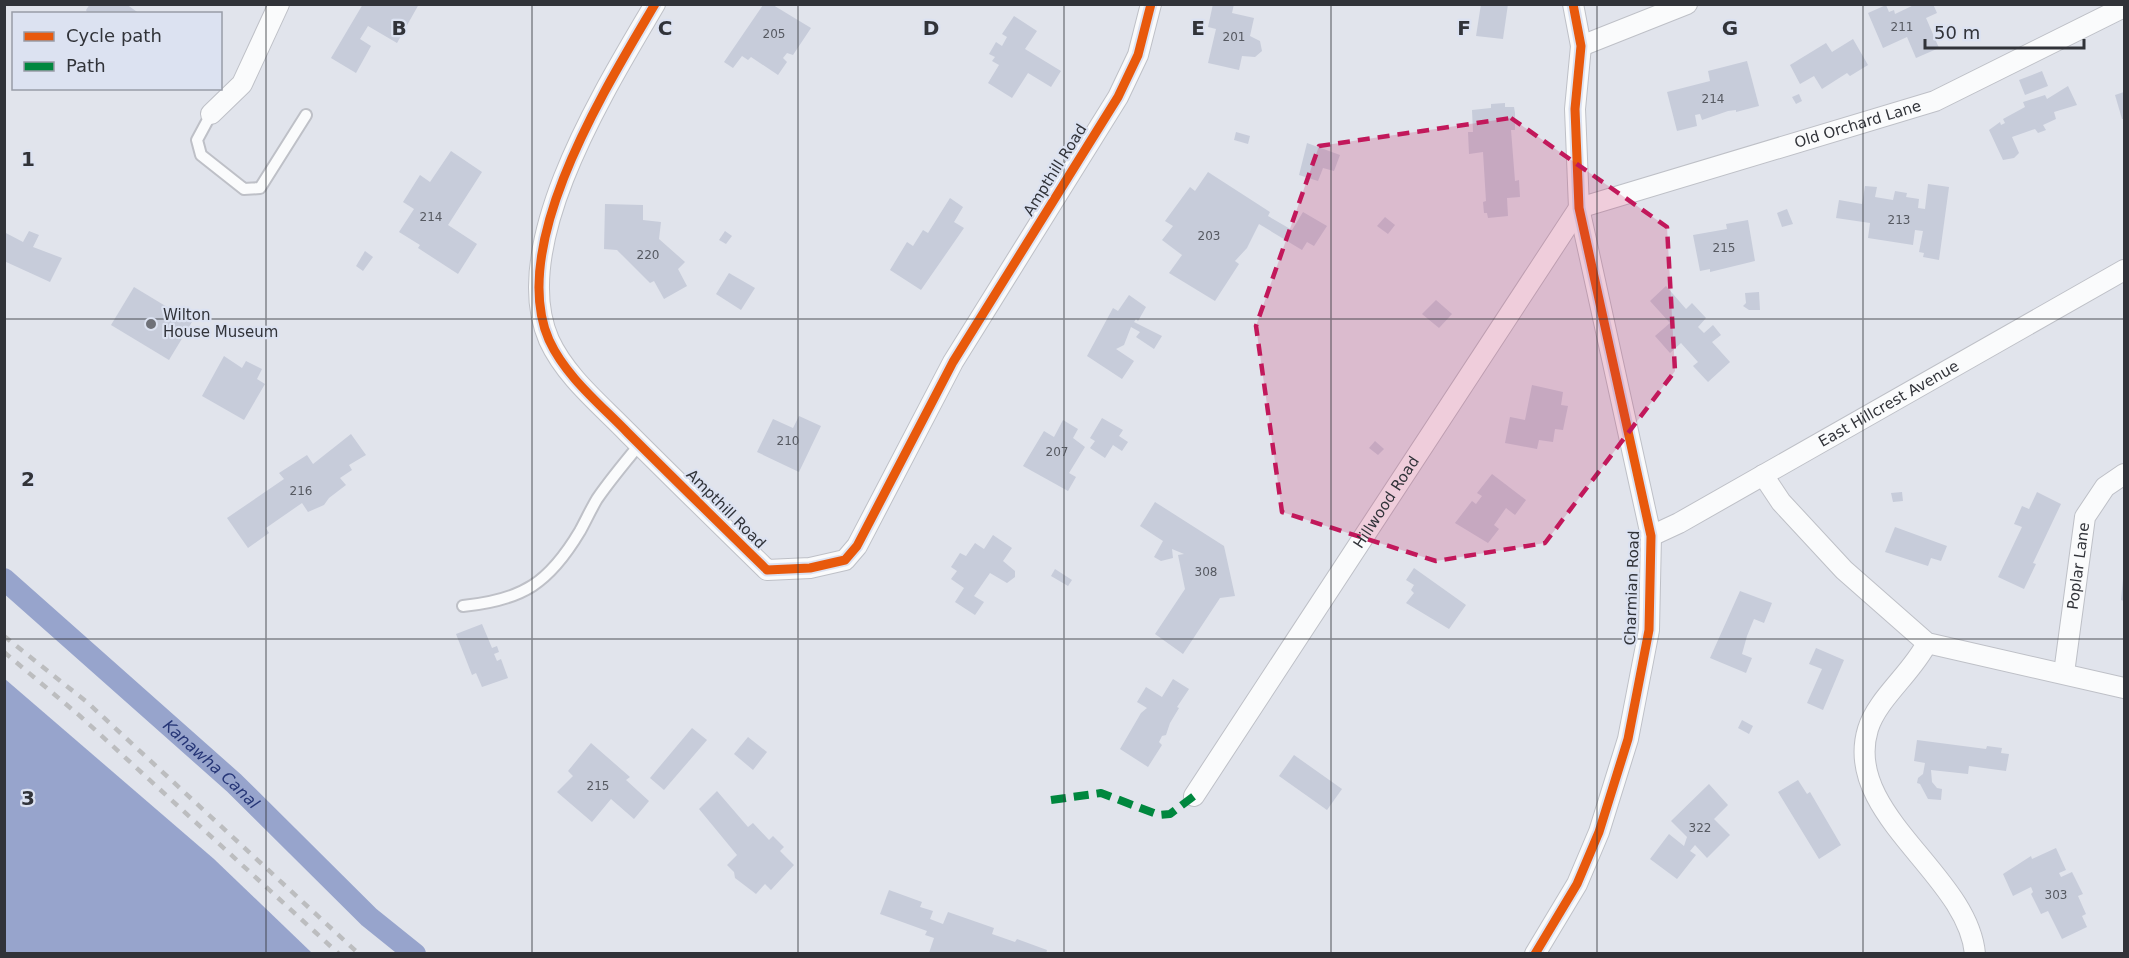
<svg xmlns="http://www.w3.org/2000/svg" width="2129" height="958" font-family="'DejaVu Sans',sans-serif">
  <rect width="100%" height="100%" fill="#e1e4ec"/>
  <polygon fill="#97a4cc" points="5,679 214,859 312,953 5,953"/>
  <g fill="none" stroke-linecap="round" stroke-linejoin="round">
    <path stroke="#97a4cc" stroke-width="22" id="s1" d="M4 579 234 783 369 917 415 954"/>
  </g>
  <g fill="#c7ccda">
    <polygon points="90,4 126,4 140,14 88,14 86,10"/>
    <polygon points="363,4 419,4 397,43 368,26 360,39 371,46 356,73 331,58"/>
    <polygon points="1213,4 1234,4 1232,13 1254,18 1250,36 1260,41 1262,51 1255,57 1242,56 1239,70 1208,63 1216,29 1208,27"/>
    <polygon points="1481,4 1508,4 1503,39 1476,36"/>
    <polygon points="1916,4 1933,4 1937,13 1926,18 1939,48 1916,58 1907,37 1883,48 1868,13 1886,5 1889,12 1894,10 1895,14"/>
    <polygon points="763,5 773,5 811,28 793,55 787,53 783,58 787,62 778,75 751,57 748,60 742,56 733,68 724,62"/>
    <polygon points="1014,16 1037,31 1025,49 1061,71 1051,87 1028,73 1012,98 988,83 999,65 992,61 995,57 989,54 996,42 1002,46 1007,37 1002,34"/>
    <polygon points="1853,39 1868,65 1850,76 1847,73 1822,89 1814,76 1800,84 1790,65 1826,43 1832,52"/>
    <polygon points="1747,61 1759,106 1736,112 1736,110 1728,111 1702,120 1700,114 1695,115 1697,126 1677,131 1667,92 1710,81 1708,71"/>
    <polygon points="2042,71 2048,86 2025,95 2019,80"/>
    <polygon points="2068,86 2077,105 2054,112 2056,119 2043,125 2046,130 2038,133 2035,129 2012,137 2019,153 2014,158 2003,160 1989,130 2000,122 2001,125 2005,123 2003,119 2025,107 2023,102 2045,95 2047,99"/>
    <polygon points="2124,92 2124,119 2122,119 2115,95"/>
    <polygon points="1799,94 1802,101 1796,104 1792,97"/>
    <polygon points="1505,103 1505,107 1514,107 1515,113 1515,130 1511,130 1515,181 1519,180 1520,197 1507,198 1508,216 1488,218 1487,213 1484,213 1483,202 1486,201 1483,152 1469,154 1468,132 1473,132 1472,110 1491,108 1491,104"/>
    <polygon points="1236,132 1250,136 1248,144 1234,140"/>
    <polygon points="1307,143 1340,155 1334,171 1323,168 1318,181 1299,175"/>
    <polygon points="451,151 482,172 448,225 477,244 458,274 418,248 420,245 399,232 414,209 403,202 420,175 430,182"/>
    <polygon points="1208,172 1270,212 1268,216 1292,230 1303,212 1327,226 1314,246 1307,242 1302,250 1259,224 1247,248 1235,261 1239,264 1215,301 1169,273 1182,255 1162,240 1173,226 1165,221 1190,187 1195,191"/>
    <polygon points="1928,184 1949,187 1939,260 1923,257 1924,253 1919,252 1923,231 1915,230 1913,245 1868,238 1870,223 1836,218 1839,200 1862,204 1865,186 1877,187 1875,197 1893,200 1895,191 1907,193 1906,197 1919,199 1918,208 1925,209"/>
    <polygon points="950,198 963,207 954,222 964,228 921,290 890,270 907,242 913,246 923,230 928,233"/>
    <polygon points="605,204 643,205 643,220 661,222 659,239 685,262 678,269 687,286 664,299 654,281 650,283 617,250 604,249"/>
    <polygon points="1787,209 1793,224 1782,227 1777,213"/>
    <polygon points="1385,217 1395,225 1388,234 1377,226"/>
    <polygon points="1748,220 1755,261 1710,272 1710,269 1700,271 1693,235 1727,229 1726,224"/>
    <polygon points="29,231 39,235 33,247 62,258 50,282 4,261 4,232 23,242"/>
    <polygon points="725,231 732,236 726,244 719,240"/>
    <polygon points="365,251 373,257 363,271 356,266"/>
    <polygon points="729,273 755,288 741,310 716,294"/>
    <polygon points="1666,286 1686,309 1692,303 1706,318 1698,327 1704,333 1713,325 1721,335 1712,342 1730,362 1708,382 1693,366 1698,362 1681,343 1670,353 1655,336 1670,323 1650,301"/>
    <polygon points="134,287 192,322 169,360 111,325"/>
    <polygon points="1759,292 1760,310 1749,310 1743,306 1746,303 1745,293"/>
    <polygon points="1129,295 1146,307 1138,321 1136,319 1134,322 1162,336 1154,349 1136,337 1140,332 1131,327 1124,345 1116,349 1134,361 1122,379 1087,356 1113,308 1118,311"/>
    <polygon points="1436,300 1452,314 1439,328 1422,314"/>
    <polygon points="224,356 242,368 246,361 262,369 257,379 265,384 244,420 202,396"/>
    <polygon points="1532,385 1563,392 1561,405 1568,406 1563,430 1555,429 1553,442 1539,440 1537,449 1505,443 1510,417 1525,420"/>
    <polygon points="799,416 821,426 799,472 757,452 773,419 793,428"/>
    <polygon points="1102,418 1123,430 1119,436 1128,442 1122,451 1113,445 1105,458 1090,448 1095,441 1090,438"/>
    <polygon points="1063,420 1078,429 1073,438 1085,447 1069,473 1076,477 1068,491 1023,466 1044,431 1054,437"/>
    <polygon points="351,434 366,455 349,465 352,470 340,478 346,485 329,498 324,505 308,512 302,503 266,528 269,533 248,548 227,518 284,479 279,473 307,455 313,464"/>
    <polygon points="1375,441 1384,449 1378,455 1369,448"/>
    <polygon points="1492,474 1526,500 1515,515 1506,508 1494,525 1499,529 1488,543 1455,523 1472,501 1476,504 1482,496 1477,493"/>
    <polygon points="1902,492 1903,501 1893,502 1891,493"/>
    <polygon points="2037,492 2061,504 2033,563 2036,564 2024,589 1998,577 2022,527 2014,524 2022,506 2029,509"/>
    <polygon points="1155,502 1224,546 1235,596 1220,598 1183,654 1155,634 1185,589 1178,555 1184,554 1172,549 1173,558 1161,561 1154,557 1163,541 1140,526"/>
    <polygon points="1895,527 1947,546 1941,561 1931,558 1928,566 1885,552"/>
    <polygon points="993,535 1012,548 1003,561 1015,571 1015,577 1007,583 990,573 974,596 984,602 975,615 955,602 964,588 951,579 957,571 951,567 960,553 966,556 975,543 984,549"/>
    <polygon points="1414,568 1466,605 1449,629 1406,603 1414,593 1411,590 1414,585 1406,580"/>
    <polygon points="1055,569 1072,580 1068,586 1051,576"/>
    <polygon points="2123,579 2124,579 2124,601 2121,600"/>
    <polygon points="1740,591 1772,603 1764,623 1754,619 1747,636 1742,654 1752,658 1746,673 1710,658"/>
    <polygon points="482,624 492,648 497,646 499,652 494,654 497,661 501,659 508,678 482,687 476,673 472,675 456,634"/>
    <polygon points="1816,648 1844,660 1823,710 1807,703 1822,669 1809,664"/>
    <polygon points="1173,679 1189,689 1177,707 1179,708 1170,723 1166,735 1162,736 1159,742 1162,745 1148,767 1120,749 1141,713 1147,708 1137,702 1146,687 1162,697"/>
    <polygon points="1742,720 1753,726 1749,734 1738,728"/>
    <polygon points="692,728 707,740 664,790 650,778"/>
    <polygon points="748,737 767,752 753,770 734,754"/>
    <polygon points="1917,740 1986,749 1987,746 2002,748 2001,753 2009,754 2006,771 1969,766 1968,774 1931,770 1932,782 1937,788 1942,789 1941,800 1928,799 1920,784 1917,783 1918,778 1923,774 1925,763 1914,761"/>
    <polygon points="591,743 630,777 626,780 649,801 634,819 611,799 592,822 557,792 573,776 568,771"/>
    <polygon points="1294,755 1342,789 1327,810 1279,776"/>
    <polygon points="1798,780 1807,794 1810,792 1841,845 1819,859 1778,792"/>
    <polygon points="1709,784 1728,805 1714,819 1730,835 1707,858 1695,845 1690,851 1696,855 1677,879 1650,859 1669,834 1684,846 1687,837 1671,821"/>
    <polygon points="717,791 748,827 753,823 769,840 773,836 784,847 780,851 794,865 771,890 765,884 756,894 735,878 734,872 727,865 737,855 699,809"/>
    <polygon points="2056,848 2066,870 2059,873 2061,877 2072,872 2083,894 2078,896 2086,914 2082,916 2087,927 2062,939 2048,911 2041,914 2031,894 2033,892 2031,887 2013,896 2003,874 2031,856 2032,859"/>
    <polygon points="889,890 922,902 920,907 933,911 930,919 943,924 948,912 994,928 992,934 1015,942 1017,939 1047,950 1046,954 929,953 934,938 925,935 927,931 880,914"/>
  </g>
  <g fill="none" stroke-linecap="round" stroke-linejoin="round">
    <defs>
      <g id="service">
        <polyline points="211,114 197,140 201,155 244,189 260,188 306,115"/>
        <path d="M463 606C523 600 549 583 580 531 586 520 591 509 597 499 610 480 625 462 640 444"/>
      </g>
      <g id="minor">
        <path d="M655 4C607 86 507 244 549 340 566 377 600 404 628 433 674 479 720 524 767 570L810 568 845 560 857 546 953 362 1118 97 1138 55 1151 4"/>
        <polyline points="1581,46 1687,4"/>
        <polyline points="211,114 242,84 279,4"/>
        <path id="s2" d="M1579 208 1935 101 2124 7"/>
        <polyline points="1763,475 1781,502 1844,570 1927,643 2124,688"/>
        <path id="s3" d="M1651 536 1679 523 2124 270"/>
        <path d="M1927 643C1912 673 1877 699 1868 729 1842 814 1968 874 1975 954"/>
        <path id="s4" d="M2064 673 2085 517 2105 487 2124 474"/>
        <path id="s5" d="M1194 796 1579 208"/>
        <polyline points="1535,954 1577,884 1599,832 1628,739 1649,630 1651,536 1579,208 1575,109 1581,46 1573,4"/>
      </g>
    </defs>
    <use href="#service" stroke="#bec0c7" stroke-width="14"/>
    <use href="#minor" stroke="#bec0c7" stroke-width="22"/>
    <use href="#service" stroke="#fafbfc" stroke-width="10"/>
    <use href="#minor" stroke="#fafbfc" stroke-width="20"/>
    <g stroke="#bcbdbf" stroke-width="4.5" stroke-dasharray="8 8" stroke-linecap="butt">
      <polyline points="4,636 88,703 359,954"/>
      <polyline points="4,652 80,716 339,954"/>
    </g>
    <polyline stroke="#00873e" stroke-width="8" stroke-dasharray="15 8" stroke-linecap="butt" points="1051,800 1101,793 1159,815 1170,814 1194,796"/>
    <defs>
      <g id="cycleway">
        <path d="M655 4C607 86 507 244 549 340 566 377 600 404 628 433 674 479 720 524 767 570L810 568 845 560 857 546 953 362 1118 97 1138 55 1151 4"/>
        <polyline points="1535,954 1577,884 1599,832 1628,739 1649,630 1651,536 1579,208 1575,109 1581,46 1573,4"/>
      </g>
    </defs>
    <use href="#cycleway" stroke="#dce2f1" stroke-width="13"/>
    <use href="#cycleway" stroke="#e8590c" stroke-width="9"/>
  </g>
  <path fill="#c2185b" fill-opacity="0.2" stroke="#c2185b" stroke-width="4.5" stroke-dasharray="12 8" stroke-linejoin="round" d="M1511 118 1667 227 1675 371 1545 543 1436 561 1282 512 1256 326 1319 146Z"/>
  <path fill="none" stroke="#313339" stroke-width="1.5" stroke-opacity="0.55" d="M266 4V954M532 4V954M798 4V954M1064 4V954M1331 4V954M1597 4V954M1863 4V954M4 319H2124M4 639H2124"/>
  <circle fill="#6f7178" stroke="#dce2f1" stroke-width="2" cx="151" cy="324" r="6"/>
  <g text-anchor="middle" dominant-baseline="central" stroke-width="4.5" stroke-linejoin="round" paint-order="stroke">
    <g font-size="12" fill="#565961">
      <text x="1902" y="27">211</text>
      <text x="774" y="34">205</text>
      <text x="1234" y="37">201</text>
      <text x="1713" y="99">214</text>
      <text x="431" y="217">214</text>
      <text x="1899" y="220">213</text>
      <text x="1209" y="236">203</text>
      <text x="1724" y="248">215</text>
      <text x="648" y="255">220</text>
      <text x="788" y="441">210</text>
      <text x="1057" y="452">207</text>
      <text x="301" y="491">216</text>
      <text x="1206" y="572">308</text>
      <text x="598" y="786">215</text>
      <text x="1700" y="828">322</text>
      <text x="2056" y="895">303</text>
    </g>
    <g font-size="15" fill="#313339" stroke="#dce2f1">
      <text stroke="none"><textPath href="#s2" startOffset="291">Old Orchard Lane</textPath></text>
      <text transform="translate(1055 170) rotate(-58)">Ampthill Road</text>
      <text stroke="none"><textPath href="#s3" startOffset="272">East Hillcrest Avenue</textPath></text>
      <text stroke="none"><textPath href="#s5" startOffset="351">Hillwood Road</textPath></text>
      <text transform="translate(726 509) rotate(45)">Ampthill Road</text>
      <text stroke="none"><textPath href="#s4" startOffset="108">Poplar Lane</textPath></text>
      <text transform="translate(1632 588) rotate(-88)">Charmian Road</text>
    </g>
    <g font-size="15" fill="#313339" stroke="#dce2f1" text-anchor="start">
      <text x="163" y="315">Wilton<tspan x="163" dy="17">House Museum</tspan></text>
    </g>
    <g font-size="16" font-style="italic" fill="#263677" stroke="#dce2f1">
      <text stroke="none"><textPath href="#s1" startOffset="278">Kanawha Canal</textPath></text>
    </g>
  </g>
  <g font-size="20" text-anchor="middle" font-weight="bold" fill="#313339" stroke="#dce2f1" stroke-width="4.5" stroke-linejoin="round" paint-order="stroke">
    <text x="399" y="35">B</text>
    <text x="665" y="35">C</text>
    <text x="931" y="35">D</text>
    <text x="1198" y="35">E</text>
    <text x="1464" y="35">F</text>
    <text x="1730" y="35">G</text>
    <text x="28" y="166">1</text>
    <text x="28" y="486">2</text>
    <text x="28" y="805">3</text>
  </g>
  <rect width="2129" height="958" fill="none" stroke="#313339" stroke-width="12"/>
  <rect x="12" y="12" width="210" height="78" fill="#dce2f1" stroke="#989ca7" stroke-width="1.5"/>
  <rect x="24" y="32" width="30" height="9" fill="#e8590c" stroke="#989ca7" stroke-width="1.5"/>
  <text x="66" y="42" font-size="18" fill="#313339">Cycle path</text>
  <rect x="24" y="62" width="30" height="9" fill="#00873e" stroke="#989ca7" stroke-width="1.5"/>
  <text x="66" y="72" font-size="18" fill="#313339">Path</text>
  <path d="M1925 39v9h159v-9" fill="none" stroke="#313339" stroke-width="3"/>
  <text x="1934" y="39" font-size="18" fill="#313339" stroke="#dce2f1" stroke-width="4.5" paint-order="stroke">50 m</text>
</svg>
